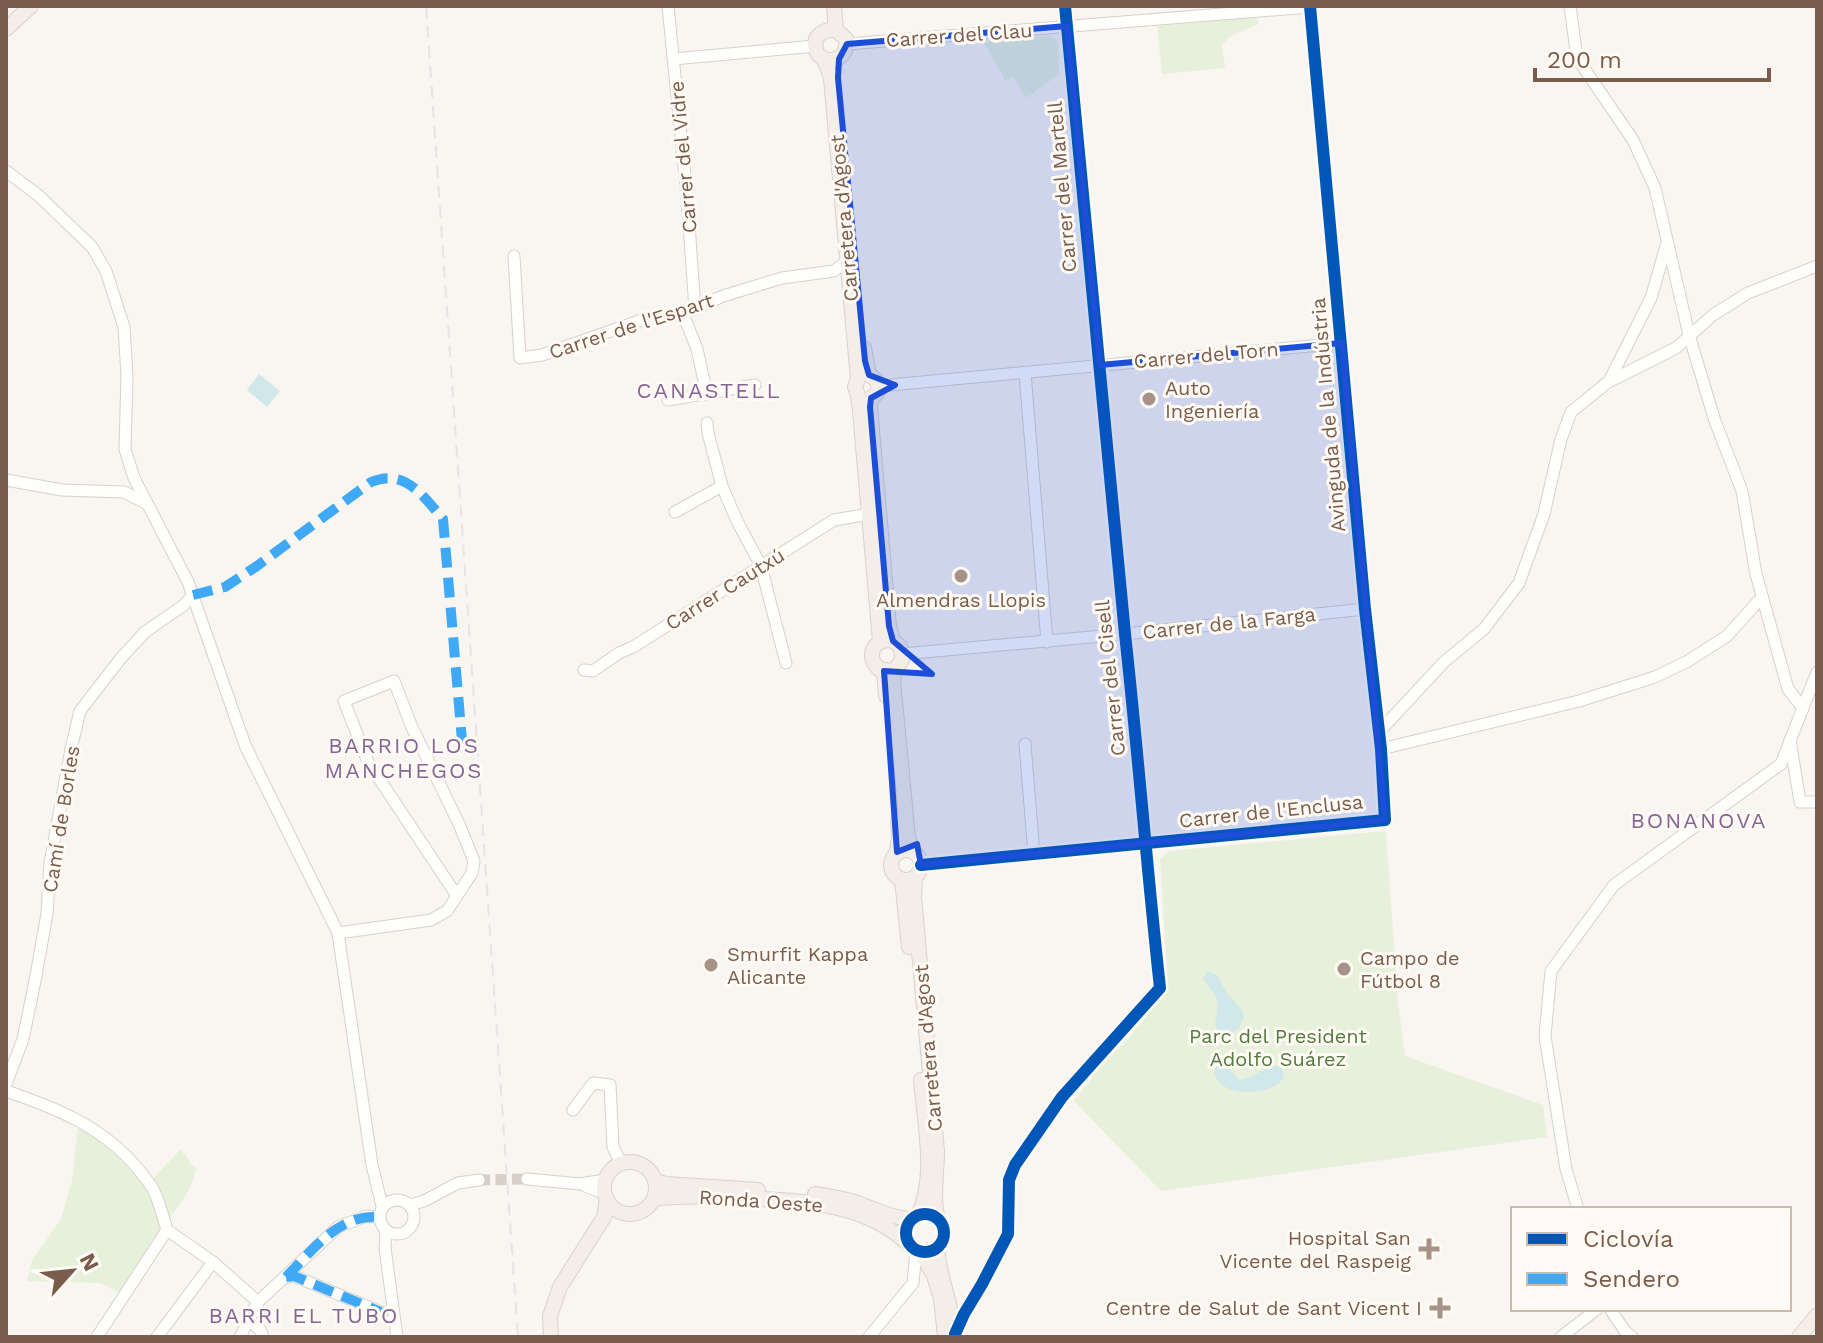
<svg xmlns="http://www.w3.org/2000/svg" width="1823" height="1343" font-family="'Work Sans',sans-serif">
  <rect width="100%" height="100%" fill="#f9f5f0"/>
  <g fill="#e7f0db">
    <polygon points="1256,17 1259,24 1231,36 1222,44 1225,68 1162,74 1157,26"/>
    <polygon points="1050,36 1058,42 1059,74 1026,98 1013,77 1005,80 984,42"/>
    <polygon points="1386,831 1398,1002 1405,1056 1543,1105 1547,1137 1161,1191 1074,1101 1100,1067 1131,1036 1168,988 1160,859 1169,851"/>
    <path d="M78 1124 130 1166 145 1187 181 1149 192 1165 196 1168C191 1197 170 1215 154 1238 142 1256 130 1274 120 1293L100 1283 27 1281 32 1260 61 1219 72 1181Z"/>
  </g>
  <g fill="#d0e8ea">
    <polygon points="259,374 280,391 267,407 247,390"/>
    <path d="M1207 971 1217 975 1227 993 1241 1009 1244 1017 1239 1028 1228 1035C1206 1027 1220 1017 1217 1001 1216 993 1207 986 1203 979Z"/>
    <path d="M1220 1063H1225L1239 1080C1254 1080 1264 1064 1280 1066 1300 1091 1229 1103 1217 1079 1213 1072 1214 1068 1220 1063Z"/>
  </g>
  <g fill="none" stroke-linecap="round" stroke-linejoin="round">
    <polyline stroke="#d9cfc7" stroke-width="11" stroke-dasharray="11 5.5" stroke-linecap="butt" points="479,1180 527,1179"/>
    <defs>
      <g id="minor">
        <polyline points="668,6 687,197 695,309"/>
        <polyline points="1570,6 1577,58 1633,140 1655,188 1689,335 1715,421 1742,491 1756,574 1788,689 1803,708"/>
        <polyline points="847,44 1310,7"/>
        <polyline points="673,59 815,46"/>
        <polyline points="6,171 38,195 92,247 106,271 124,327 127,376 125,449 134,478 188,582 245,745 338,933 372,1165 382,1206"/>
        <polyline points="514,256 520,358 542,355 642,320 683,314 723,296 782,278 834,271 848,260"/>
        <polyline points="683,314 697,349 707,394"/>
        <polyline points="1025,373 1047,642"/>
        <polyline points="1609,381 1651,298 1666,246"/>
        <polyline points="879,386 1342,343"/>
        <polyline points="668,400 755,385"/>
        <polyline points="707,423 708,433 722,486"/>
        <polyline points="6,480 62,490 124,492 146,503"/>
        <polyline points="675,512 722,486 737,521 761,566 786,663"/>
        <polyline points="902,654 1125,634 1365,609"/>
        <polyline points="584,670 593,671 619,653 633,647 834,520 869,514"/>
        <polyline points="1378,733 1444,662 1484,629 1519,583 1544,514 1561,439 1571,412 1608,382 1676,348 1713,315 1748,293 1817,266"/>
        <polyline points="1790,740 1800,802 1817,802"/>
        <polyline points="1025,744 1034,854"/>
        <polyline points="1381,749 1579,701 1655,677 1688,661 1727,636 1762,597"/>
        <polyline points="921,865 1385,820 1381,749 1365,609 1310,6"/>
        <polyline points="338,933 431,920 447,911 472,873 474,861 459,824 411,725 394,681 344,701 368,762 457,896"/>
        <polyline points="6,1084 23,1039 35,981 47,914 50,863 71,749 80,711 121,658 145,632 184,605 193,595"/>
        <path d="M6 1091C56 1108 104 1127 138 1169 143 1175 149 1182 153 1189 159 1201 163 1216 167 1230"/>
        <polyline points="573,1110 593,1083 610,1085 613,1147 621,1163"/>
        <polyline points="527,1179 580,1184 605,1180"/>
        <polyline points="585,1186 604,1193"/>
        <circle cx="397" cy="1217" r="17"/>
        <polyline points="410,1205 424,1201 458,1183 479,1180"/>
        <polyline points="1578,1209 1566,1169 1545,1036 1551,971 1614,885 1781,764 1817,672"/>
        <polyline points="167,1230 213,1262 258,1302"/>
        <polyline points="386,1231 385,1248 397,1337"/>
        <polyline points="286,1277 294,1276 393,1317"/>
        <polyline points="1610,1309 1625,1331 1632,1337"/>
        <polyline points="249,1319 261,1331 263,1337"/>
        <path d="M955 1334 964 1314 982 1284 1008 1234 1009 1180 1015 1165 1062 1097 1160 988C1147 870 1138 752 1125 634L1065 6"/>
        <polyline points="97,1337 167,1230"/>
        <polyline points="157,1337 213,1262"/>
        <polyline points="240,1337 258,1302 338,1227 367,1216 380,1217"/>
        <polyline points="869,1337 913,1283 916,1251"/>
        <polyline points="1561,1337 1597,1309"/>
      </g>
      <g id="major">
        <polyline points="834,6 836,30"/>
        <polyline points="6,29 31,6"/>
        <path d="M824 59C838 63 848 54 846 39L836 30C825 29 812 35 816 49 818 58 819 53 824 60 827 65 829 73 831 79L858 379 855 387 858 395 860 411 880 641"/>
        <polyline points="864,348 869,375"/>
        <path d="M869 375C880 380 882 392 871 398"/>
        <polyline points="871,398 870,407 889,626 893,641 900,646 902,654 902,660 896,668 893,681 908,837 912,851"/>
        <path d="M889 640C872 641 866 657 879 669L891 671"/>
        <polyline points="884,671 886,696"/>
        <circle cx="906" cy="865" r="15"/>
        <polyline points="897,852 899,838 898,820"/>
        <path d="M915 878 914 897 937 1151C937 1171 932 1200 938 1219"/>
        <polyline points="902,880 909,947"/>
        <circle cx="630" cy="1188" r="26"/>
        <polyline points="655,1181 666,1184 758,1190"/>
        <path d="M815 1194C828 1196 841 1198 854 1202 873 1208 890 1218 911 1219"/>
        <path d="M654 1199C682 1195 711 1197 740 1198 798 1201 862 1201 907 1243"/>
        <circle cx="925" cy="1233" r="19"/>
        <path d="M918 1215C937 1178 924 1120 921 1080"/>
        <path d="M937 1249C940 1279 952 1307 956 1337"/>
        <polyline points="921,1253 934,1276 941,1298 945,1337"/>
        <polyline points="551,1337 550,1316 560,1287 604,1217 607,1199"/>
        <polyline points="1799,1337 1817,1315"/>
      </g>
    </defs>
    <use href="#minor" stroke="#d7d1cb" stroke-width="13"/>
    <use href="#major" stroke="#dad1cc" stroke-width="16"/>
    <use href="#minor" stroke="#fefefd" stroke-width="11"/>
    <use href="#major" stroke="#f3eee8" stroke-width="14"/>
    <polyline stroke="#e6e3e7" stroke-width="2" stroke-dasharray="12 8" stroke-linecap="butt" points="426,6 518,1337"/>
    <g stroke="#3fa9f5" stroke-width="10" stroke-dasharray="20 10" stroke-linecap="butt">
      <path d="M193 595 225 587 257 566 371 482C405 468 423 496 443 519L463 752"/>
      <path d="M286 1277C312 1251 339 1213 380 1217"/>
      <polyline points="286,1277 294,1276 393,1317"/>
    </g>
    <defs>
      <g id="cycleway">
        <polyline points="921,865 1385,820 1381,749 1365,609 1310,6"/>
        <circle cx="925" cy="1233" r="19"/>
        <path d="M955 1334 964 1314 982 1284 1008 1234 1009 1180 1015 1165 1062 1097 1160 988C1147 870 1138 752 1125 634L1065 6"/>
      </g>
    </defs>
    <use href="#cycleway" stroke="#fffaf3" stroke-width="17"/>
    <use href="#cycleway" stroke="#0057b8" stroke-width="12"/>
  </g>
  <path fill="#1d4ed8" fill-opacity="0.2" stroke="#1d4ed8" stroke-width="6" stroke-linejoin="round" d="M1067 26 1100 365 1342 343 1385 820 921 865 917 844 897 852 884 671 932 674 893 641 889 626 870 407 871 398 895 385 869 375 865 361 838 78 839 59 847 44Z"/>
  <g fill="#a69286" stroke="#fffaf3" stroke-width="3">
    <circle cx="1149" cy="399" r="8"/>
    <circle cx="961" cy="576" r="8"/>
    <circle cx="711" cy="965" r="8"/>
    <circle cx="1344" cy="969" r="8"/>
    <path d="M1425 1237h8v8h8v8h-8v8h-8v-8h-8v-8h8z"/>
    <path d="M1436 1296h8v8h8v8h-8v8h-8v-8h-8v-8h8z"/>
  </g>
  <g text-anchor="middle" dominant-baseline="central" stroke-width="6" stroke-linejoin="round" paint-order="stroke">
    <g font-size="20" fill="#7a5c4d" stroke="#fffaf3">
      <text transform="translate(959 35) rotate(-4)">Carrer del Clau</text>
      <text transform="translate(683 157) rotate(-95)">Carrer del Vidre</text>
      <text transform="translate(1062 187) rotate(-95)">Carrer del Martell</text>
      <text transform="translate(844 218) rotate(-95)">Carretera d'Agost</text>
      <text transform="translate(631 326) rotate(-18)">Carrer de l'Espart</text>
      <text transform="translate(1206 355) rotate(-5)">Carrer del Torn</text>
      <text transform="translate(1328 415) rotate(-95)">Avinguda de la Indústria</text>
      <text transform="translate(725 589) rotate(-32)">Carrer Cautxú</text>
      <text transform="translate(1229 623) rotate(-6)">Carrer de la Farga</text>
      <text transform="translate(1110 678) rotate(-96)">Carrer del Cisell</text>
      <text transform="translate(1271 811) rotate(-6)">Carrer de l'Enclusa</text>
      <text transform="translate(61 819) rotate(-81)">Camí de Borles</text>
      <text transform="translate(928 1048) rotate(-95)">Carretera d'Agost</text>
      <text transform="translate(761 1201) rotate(4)">Ronda Oeste</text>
    </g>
    <g font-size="20" fill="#7a5c4d" stroke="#fffaf3" text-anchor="start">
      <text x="1165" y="388">Auto<tspan x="1165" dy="23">Ingeniería</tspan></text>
      <text x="961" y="600" text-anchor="middle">Almendras Llopis</text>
      <text x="727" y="954">Smurfit Kappa<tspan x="727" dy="23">Alicante</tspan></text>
      <text x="1360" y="958">Campo de<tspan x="1360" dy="23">Fútbol 8</tspan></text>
      <text x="1411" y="1238" text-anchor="end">Hospital San<tspan x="1411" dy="23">Vicente del Raspeig</tspan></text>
      <text x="1422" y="1308" text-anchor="end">Centre de Salut de Sant Vicent I</text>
    </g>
    <g font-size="20" fill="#537a41" stroke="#fffaf3">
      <text x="1278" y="1036">Parc del President<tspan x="1278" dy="23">Adolfo Suárez</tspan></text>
    </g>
    <g font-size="22" letter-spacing="2" fill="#846695" stroke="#fffaf3">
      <text x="709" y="390">CANASTELL</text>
      <text x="404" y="745">BARRIO LOS<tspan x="404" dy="25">MANCHEGOS</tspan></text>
      <text x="1699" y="820">BONANOVA</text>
      <text x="304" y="1315">BARRI EL TUBO</text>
    </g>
  </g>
  <rect width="1823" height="1343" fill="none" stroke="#7a5c4d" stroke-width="16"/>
  <rect x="1511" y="1207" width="280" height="104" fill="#fffaf3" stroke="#cabbb1" stroke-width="2"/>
  <rect x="1527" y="1233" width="40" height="12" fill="#0057b8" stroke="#cabbb1" stroke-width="2"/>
  <text x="1583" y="1247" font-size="24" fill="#7a5c4d">Ciclovía</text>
  <rect x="1527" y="1273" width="40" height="12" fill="#3fa9f5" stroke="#cabbb1" stroke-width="2"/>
  <text x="1583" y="1287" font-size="24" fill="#7a5c4d">Sendero</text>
  <g transform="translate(72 1271) rotate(63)" stroke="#fffaf3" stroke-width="6" paint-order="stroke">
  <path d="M0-6L14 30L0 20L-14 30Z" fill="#7a5c4d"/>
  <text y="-12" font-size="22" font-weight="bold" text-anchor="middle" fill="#7a5c4d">N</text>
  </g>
  <path d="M1535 68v12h234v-12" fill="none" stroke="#7a5c4d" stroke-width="4"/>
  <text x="1547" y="68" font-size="24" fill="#7a5c4d" stroke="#fffaf3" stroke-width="6" paint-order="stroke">200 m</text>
</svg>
